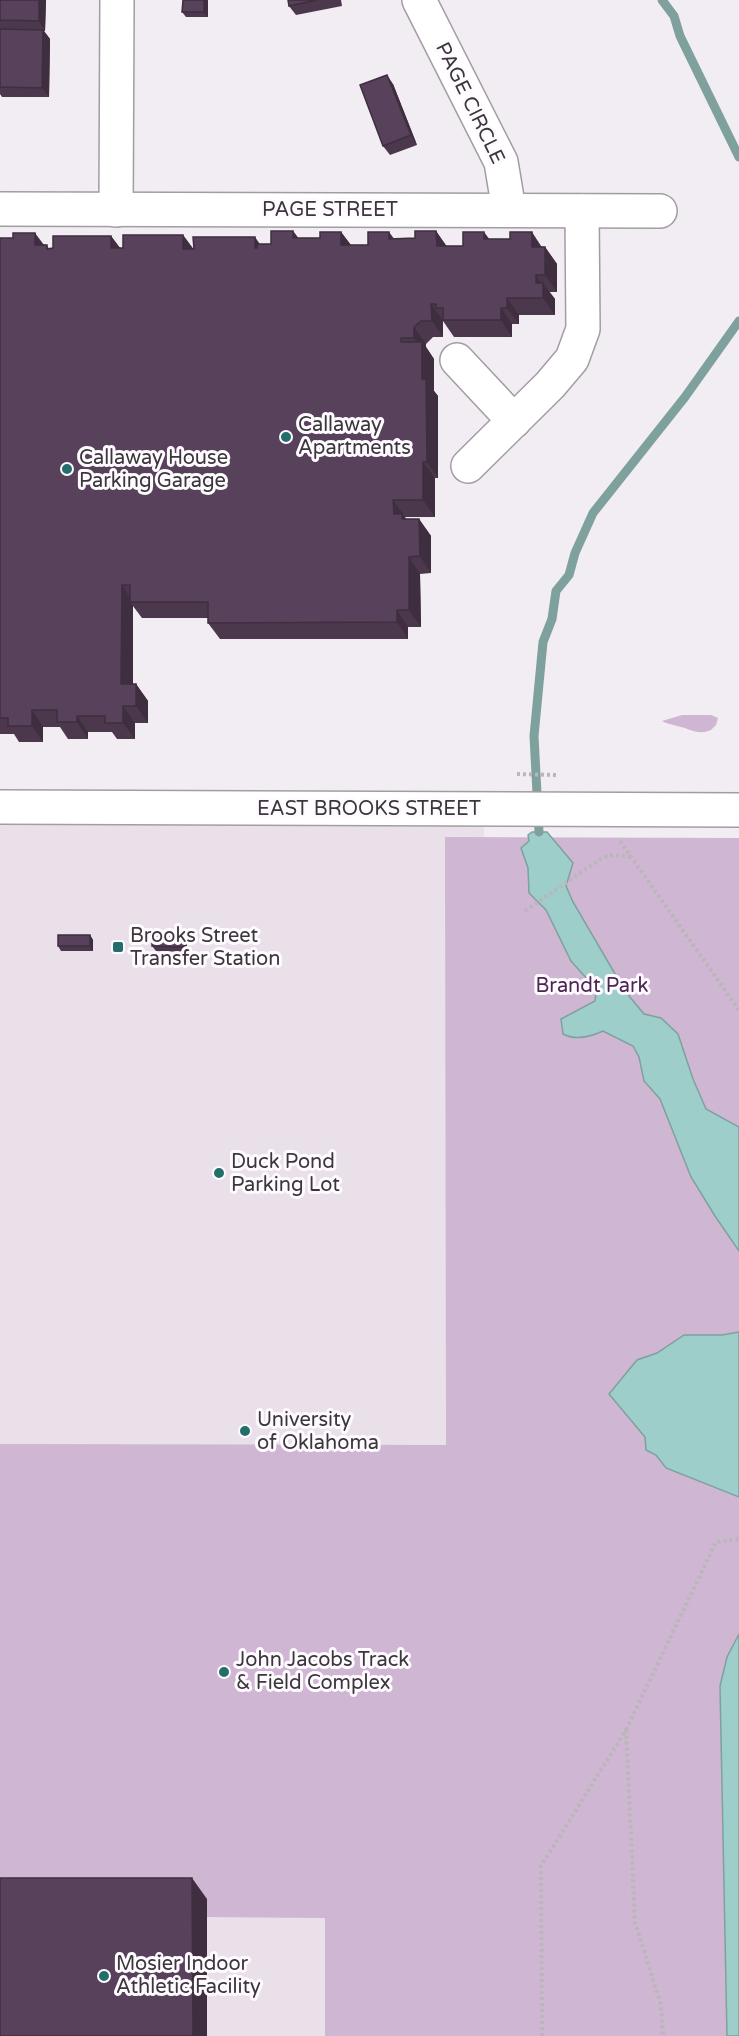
<svg xmlns="http://www.w3.org/2000/svg" width="739" height="2036" font-family="'Varela Round',sans-serif">
  <rect width="100%" height="100%" fill="#f2edf2"/>
  <polygon fill="#eae0ea" points="484,823 495,2036 0,2036 0,825"/>
  <g fill="#cfb6d2">
    <path d="M682 715H711L718 718 716 725 711 730C697 736 689 728 677 726 671 724 667 724 662 721Z"/>
    <polygon points="445,837 739,838 739,2036 325,2036 325,1918 207,1917 0,1899 0,1444 446,1445"/>
  </g>
  <g fill="#9dceca" stroke="#7fa19e" stroke-width="1.5">
    <path d="M532 832H547L573 863 566 886 573 902 625 991 644 1014 661 1018 678 1034 693 1079 706 1109 739 1127V1251L715 1216 691 1177 660 1099 644 1081 639 1057 633 1046 603 1031C590 1037 576 1041 563 1034L561 1019 595 1001 596 993 588 980 571 961 546 910 529 893 528 868 521 848 529 841 528 835Z"/>
    <polygon points="739,1332 739,1497 666,1468 656,1455 646,1450 645,1437 609,1394 637,1360 657,1353 684,1335 722,1335"/>
    <polygon points="739,1634 739,2036 727,2036 720,1686 727,1657"/>
  </g>
  <g fill="none" stroke-linecap="round" stroke-linejoin="round">
    <g stroke="#7fa19e" stroke-width="9">
      <polyline points="662,0 674,16 680,36 739,157"/>
      <polyline points="539,832 534,736 543,642 552,619 556,591 569,575 575,553 593,513 685,397 739,321"/>
    </g>
    <defs>
      <g id="minor">
        <polyline points="419,0 501,162 509,210"/>
        <polyline points="0,209 660,211"/>
        <polyline points="116,210 117,0"/>
        <polyline points="457,360 514,421"/>
        <polyline points="468,466 550,385 572,359 583,329 582,211"/>
        <polyline points="0,807 739,810"/>
      </g>
    </defs>
    <use href="#minor" stroke="#a29da2" stroke-width="36"/>
    <g stroke="#bab6ba" stroke-width="4" stroke-dasharray="3 3" stroke-linecap="butt">
      <polyline points="517,774 556,775"/>
      <polyline points="620,841 739,1010"/>
      <polyline points="525,911 602,858 610,855 631,857"/>
      <polyline points="626,1730 716,1542 739,1539"/>
      <polyline points="542,2036 541,1866 626,1730 635,1922 661,2005 663,2036"/>
    </g>
    <use href="#minor" stroke="#fff" stroke-width="33"/>
  </g>
  <g fill="#4c384d">
    <polygon points="0,0 46,0 45,31 44,31 50,39 49,97 2,97 0,94"/>
    <polygon points="208,0 208,17 186,17 182,12"/>
    <polygon points="288,0 341,0 342,6 296,15 289,6"/>
    <polygon points="393,84 417,145 390,155 383,146"/>
    <polygon points="293,231 298,238 320,238 341,232 351,245 368,245 394,239 415,238 436,231 446,246 463,246 489,239 545,247 557,264 557,292 549,292 555,299 555,315 519,315 519,324 512,324 512,337 454,337 443,321 443,337 433,337 426,344 426,347 434,359 434,391 438,396 438,478 435,478 435,517 405,517 406,519 419,519 431,536 431,573 420,574 421,627 408,627 408,639 220,639 208,623 208,618 142,618 133,606 133,684 136,684 148,701 148,723 135,723 135,739 117,739 112,732 88,732 88,739 68,739 60,727 43,727 43,742 19,742 14,734 0,734 0,238 47,245 49,249 111,236 120,248 123,248 183,235 193,249 271,244"/>
    <polygon points="90,935 93,940 93,951 61,951 58,946"/>
    <polygon points="184,936 187,941 187,952 156,951 152,946"/>
  </g>
  <g fill="#3e2e3f">
    <polygon points="39,0 46,0 45,31 39,21"/>
    <polygon points="204,0 208,0 208,17 204,12"/>
    <polygon points="43,30 50,39 49,97 42,88"/>
    <polygon points="387,75 393,84 417,145 411,135"/>
    <polygon points="293,231 305,247 293,238"/>
    <polygon points="436,231 448,248 437,246"/>
    <polygon points="341,232 353,248 341,245"/>
    <polygon points="389,232 401,248 389,239"/>
    <polygon points="484,232 496,248 484,239"/>
    <polygon points="532,232 543,249 532,247"/>
    <polygon points="35,233 47,249 35,245"/>
    <polygon points="183,235 195,251 183,249"/>
    <polygon points="111,236 123,252 111,248"/>
    <polygon points="255,237 266,253 255,248"/>
    <polygon points="545,247 557,264 557,292 545,275"/>
    <polygon points="536,275 543,286 543,283 555,299 555,315 543,298 536,283"/>
    <polygon points="507,298 519,315 519,324 507,308"/>
    <polygon points="431,304 443,321 443,337 432,321"/>
    <polygon points="501,308 512,324 512,337 501,320"/>
    <polygon points="414,327 426,344 426,347 434,359 434,391 438,396 438,478 427,462 422,379 422,350 414,338"/>
    <polygon points="423,462 435,478 435,517 423,500"/>
    <polygon points="393,500 414,530 394,514"/>
    <polygon points="419,519 431,536 431,573 420,556"/>
    <polygon points="409,557 420,574 421,627 409,610"/>
    <polygon points="122,585 133,602 130,602 133,606 133,701 121,684"/>
    <polygon points="397,610 408,627 408,639 397,622"/>
    <polygon points="136,684 148,701 148,723 136,706"/>
    <polygon points="123,706 135,723 135,739 123,723"/>
    <polygon points="32,710 43,727 43,742 32,726"/>
    <polygon points="77,716 88,732 88,739 77,722"/>
    <polygon points="90,935 93,940 93,951 90,946"/>
    <polygon points="184,936 187,941 187,952 184,947"/>
    <polygon points="192,1878 207,1899 207,2036 193,2036"/>
  </g>
  <g fill="#58415a" stroke="#3e2e3f" stroke-width="1.5">
    <polygon points="0,0 39,0 39,21 0,20"/>
    <polygon points="183,0 204,0 204,12 182,12"/>
    <polygon points="288,0 317,0 289,6"/>
    <polygon points="0,29 43,30 42,88 0,87"/>
    <polygon points="387,75 411,135 383,146 360,85"/>
    <polygon points="271,231 293,231 293,238 320,238 320,232 341,232 341,245 368,245 368,232 389,232 389,239 415,238 415,231 436,231 437,246 463,246 463,232 484,232 484,239 510,239 510,232 532,232 532,247 545,247 545,275 536,275 536,283 543,283 543,298 507,298 507,308 501,308 501,320 443,320 443,308 436,308 436,304 431,304 432,321 421,321 414,327 414,338 401,338 401,342 422,342 422,379 426,379 427,462 423,462 423,500 393,500 394,514 402,514 402,519 419,519 420,556 409,557 409,610 397,610 397,622 208,623 208,602 130,602 130,585 122,585 121,684 136,684 136,706 123,706 123,723 105,723 105,716 77,716 77,722 57,722 57,710 32,710 32,726 8,726 8,718 0,718 0,238 13,238 13,233 35,233 35,245 47,245 47,249 53,248 53,236 111,236 111,248 123,248 123,235 183,235 183,249 194,249 193,237 255,237 255,248 257,248 257,244 271,244"/>
    <rect x="58" y="935" width="32" height="11"/>
    <polygon points="152,936 184,936 184,947 152,946"/>
    <polygon points="0,1878 192,1878 193,2036 0,2036"/>
  </g>
  <g fill="#236e6b" stroke="#fefaff" stroke-width="2">
    <circle cx="286" cy="437" r="6"/>
    <circle cx="67" cy="469" r="6"/>
    <rect x="112" y="941" width="12" height="12" rx="3"/>
    <circle cx="219" cy="1173" r="6"/>
    <circle cx="245" cy="1431" r="6"/>
    <circle cx="224" cy="1672" r="6"/>
    <circle cx="104" cy="1976" r="6"/>
  </g>
  <g text-anchor="middle" dominant-baseline="central" stroke-width="6" stroke-linejoin="round" paint-order="stroke">
    <g font-size="20" fill="#393739" stroke="#fefaff">
      <text transform="translate(470 103) rotate(64)">PAGE CIRCLE</text>
      <text x="330" y="210">PAGE STREET</text>
      <text x="369" y="809">EAST BROOKS STREET</text>
    </g>
    <g font-size="20" fill="#393739" stroke="#fefaff" text-anchor="start">
      <text x="298" y="425">Callaway<tspan x="298" dy="23">Apartments</tspan></text>
      <text x="79" y="458">Callaway House<tspan x="79" dy="23">Parking Garage</tspan></text>
      <text x="130" y="936">Brooks Street<tspan x="130" dy="23">Transfer Station</tspan></text>
      <text x="231" y="1162">Duck Pond<tspan x="231" dy="23">Parking Lot</tspan></text>
      <text x="257" y="1420">University<tspan x="257" dy="23">of Oklahoma</tspan></text>
      <text x="236" y="1660">John Jacobs Track<tspan x="236" dy="23">&amp; Field Complex</tspan></text>
      <text x="116" y="1964">Mosier Indoor<tspan x="116" dy="23">Athletic Facility</tspan></text>
    </g>
    <g font-size="20" fill="#4a274e" stroke="#fefaff">
      <text x="592" y="986">Brandt Park</text>
    </g>
  </g>
</svg>
